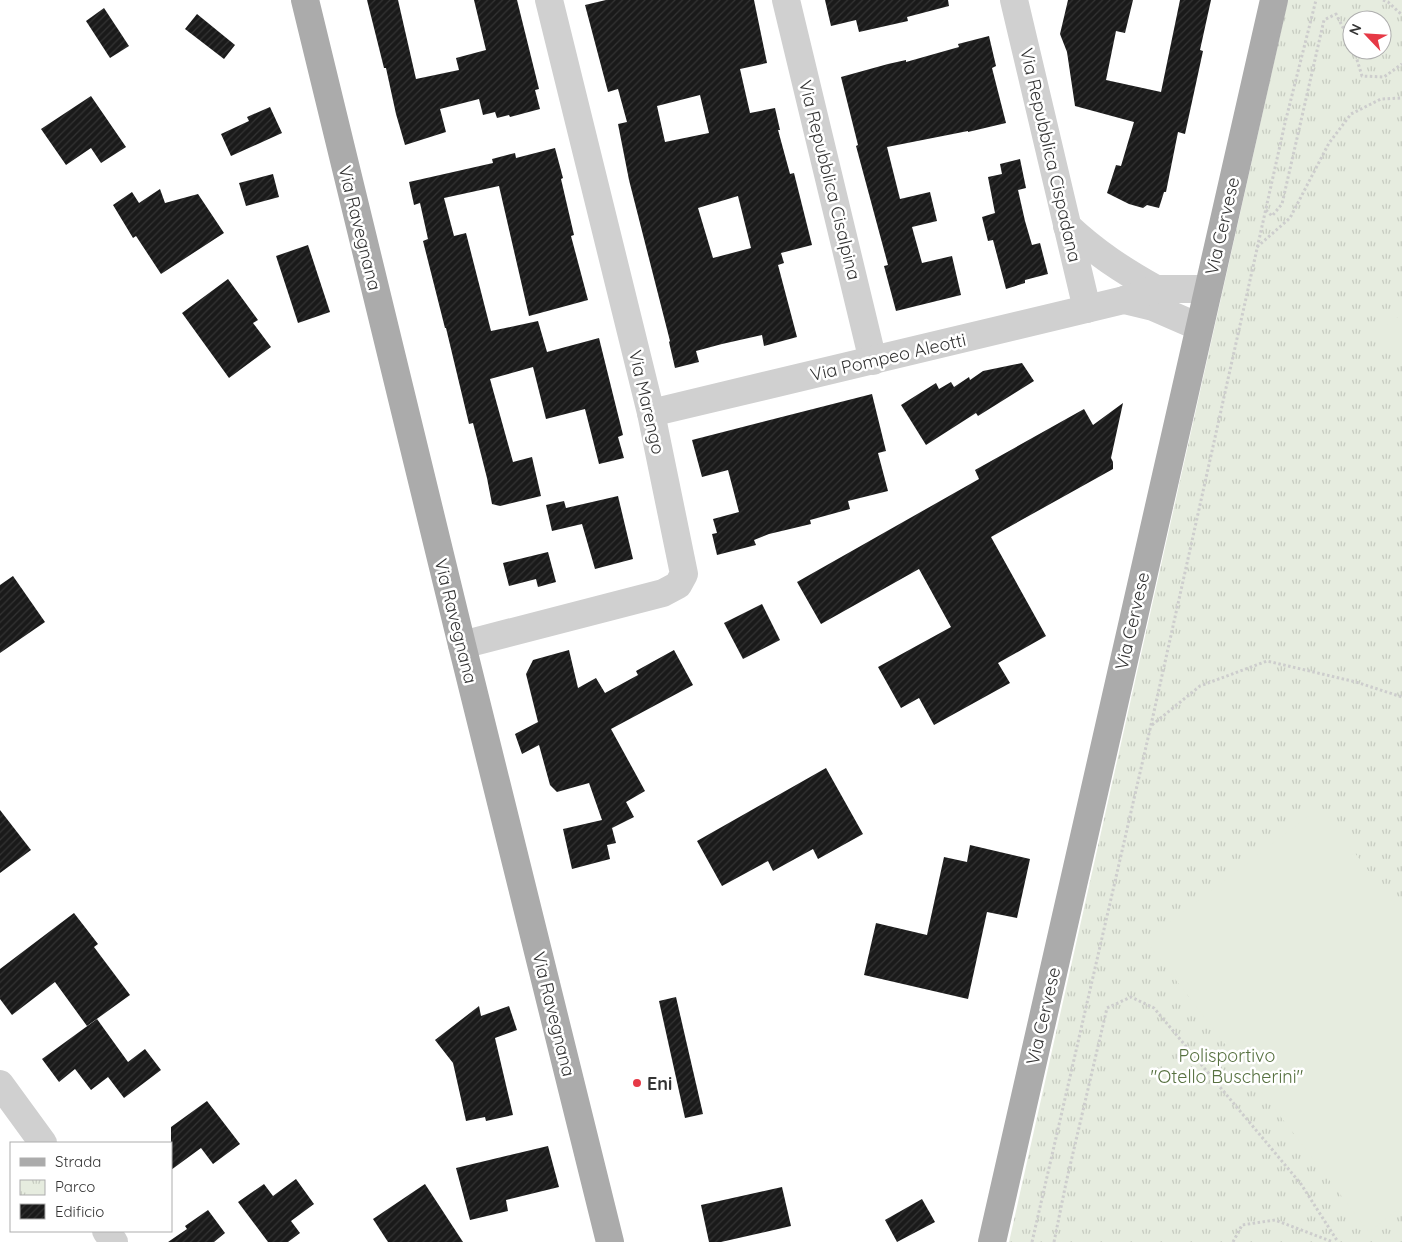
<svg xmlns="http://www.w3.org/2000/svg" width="1402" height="1242" font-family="Quicksand,sans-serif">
  <defs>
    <pattern id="park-tufts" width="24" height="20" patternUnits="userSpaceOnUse" patternTransform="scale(1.25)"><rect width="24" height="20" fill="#e6ecdf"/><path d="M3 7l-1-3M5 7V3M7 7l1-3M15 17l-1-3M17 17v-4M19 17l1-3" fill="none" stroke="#c6cbc0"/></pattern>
    <pattern id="building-hatch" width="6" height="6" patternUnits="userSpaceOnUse" patternTransform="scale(1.25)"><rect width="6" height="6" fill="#1a1a1a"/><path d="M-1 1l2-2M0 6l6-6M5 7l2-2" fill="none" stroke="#333"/></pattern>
  </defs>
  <rect width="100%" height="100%" fill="#fff"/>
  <path fill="url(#park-tufts)" fill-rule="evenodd" d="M1288 0H1402V1242H1009ZM1352 20H1382V50H1352Z"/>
  <g fill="#e6ecdf">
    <polygon points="1402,314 1402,365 1377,332"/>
    <polygon points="1320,807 1402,915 1402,1206 1369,1232 1146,941"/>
  </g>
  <g fill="url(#building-hatch)" fill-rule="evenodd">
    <polygon points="367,0 398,0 416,79 459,70 456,58 486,50 474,0 517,0 539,89 535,90 540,109 510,117 509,115 497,118 495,112 483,115 479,99 440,109 446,132 405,145 396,114 386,68 384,68"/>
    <path d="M606 0H754L767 63 740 69 750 113 775 108 780 130H778L790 174 794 173 812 245 781 253 784 263 778 265 797 337 764 346 762 335 722 344 696 351 699 362 675 368 669 342 670 341 629 180 618 124 627 122 618 89 608 92 585 5ZM700 95 709 133 665 142 657 106ZM738 196 751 248 713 258 698 208Z"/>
    <polygon points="825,0 948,0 949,6 907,17 908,21 859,32 856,20 831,26"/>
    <polygon points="1068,0 1133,0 1125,33 1116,31 1106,80 1161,92 1180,0 1211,0 1200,50 1203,51 1185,134 1178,132 1166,192 1164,192 1159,208 1147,205 1143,208 1129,204 1107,193 1116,165 1121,166 1134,122 1075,106 1067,52 1060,34"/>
    <polygon points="104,8 129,46 110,58 86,21"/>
    <polygon points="197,14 235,45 224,59 185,29"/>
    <polygon points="989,36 996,66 992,68 1006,123 968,132 968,131 887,147 900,199 930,192 937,221 912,227 922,263 952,256 961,295 896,311 884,266 888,265 856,146 858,145 841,77 888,64 906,60 906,62 959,47 958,44"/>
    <polygon points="91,96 126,147 101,163 91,148 66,165 41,129"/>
    <polygon points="270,107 282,133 231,156 221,134 249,121 247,117"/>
    <polygon points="555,148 563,178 561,179 574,235 571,236 588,300 529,316 499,186 444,198 454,236 466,233 491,331 538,321 547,352 599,338 623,435 618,437 624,458 599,464 585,409 546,419 533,367 490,379 513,462 532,457 541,496 500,506 492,504 487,478 473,423 469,424 446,328 445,328 423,241 428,239 420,203 414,205 409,182 493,163 492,159 515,153 516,158"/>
    <polygon points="1020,159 1026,188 1018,190 1025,221 1032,245 1040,243 1048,274 1025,280 1025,283 1006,289 993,240 988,241 982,217 995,213 988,177 1002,174 1000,164"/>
    <polygon points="273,174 279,197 246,206 239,183"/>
    <polygon points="160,189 165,203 198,194 224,233 161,274 136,236 133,238 113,205 132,192 139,203"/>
    <polygon points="308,245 330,312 298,323 276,256"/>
    <polygon points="228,279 258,320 253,323 271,347 229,378 182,313"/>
    <polygon points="1022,363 1034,381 978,416 976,413 926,445 901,405 936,383 939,389 951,382 954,387 969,377 970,380 983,371"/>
    <polygon points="872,394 886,451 878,453 888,491 848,501 850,509 810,520 811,524 769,534 754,540 756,545 717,555 712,534 717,533 713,519 739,512 728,470 702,477 692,440"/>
    <polygon points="1123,403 1111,458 1113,462 1113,469 991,537 1046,636 998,663 1010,683 934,725 919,698 901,708 878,667 951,627 919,569 821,624 797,582 979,479 975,470 1084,409 1093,425"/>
    <polygon points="618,496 633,559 595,569 582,524 552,531 546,505 564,501 566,508"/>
    <polygon points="548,552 556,582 538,587 536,579 509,586 503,563"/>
    <polygon points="13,576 45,622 0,653 0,585"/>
    <polygon points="762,604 780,640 743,659 724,623"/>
    <polygon points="569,650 578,688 596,678 605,693 638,675 636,671 674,650 693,685 611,729 645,791 626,802 634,817 612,828 616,843 607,845 610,859 572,869 563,829 602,820 589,783 557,792 550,785 539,745 522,754 515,734 538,722 526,674 533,660"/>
    <polygon points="826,768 863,834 818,859 813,849 773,871 768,861 722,886 697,841"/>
    <polygon points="0,810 31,850 0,873"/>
    <polygon points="970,845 1030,859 1017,918 987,912 968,999 864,975 876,923 927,935 944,857 967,862"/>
    <polygon points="74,913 98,944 94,947 130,995 87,1026 55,982 12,1015 0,999 0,969"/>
    <polygon points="676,997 703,1114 685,1118 659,1001"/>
    <polygon points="479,1006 481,1016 509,1006 517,1030 495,1038 513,1115 486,1121 485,1117 466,1121 453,1063 435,1040"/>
    <polygon points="97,1019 128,1062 145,1049 161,1070 124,1098 108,1077 91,1090 75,1069 59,1082 42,1059"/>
    <polygon points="207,1101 240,1144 213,1164 201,1148 171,1170 171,1127"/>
    <polygon points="548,1146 559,1187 506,1200 508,1211 470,1220 456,1168"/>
    <polygon points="296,1179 314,1204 291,1221 300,1233 288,1242 268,1242 238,1202 264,1184 273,1196"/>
    <polygon points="425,1184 463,1242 388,1242 373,1219"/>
    <polygon points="782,1187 791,1226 721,1242 709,1242 701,1205"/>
    <polygon points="922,1199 935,1222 897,1242 885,1220"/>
    <polygon points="208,1210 225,1233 214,1242 168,1242 187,1229 185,1226"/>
  </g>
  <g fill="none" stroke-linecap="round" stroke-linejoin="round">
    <g stroke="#cdcdcd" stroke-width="3" stroke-dasharray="2.5 2.5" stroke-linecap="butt">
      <polyline points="1383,0 1388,2 1402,15"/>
      <polyline points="1354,50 1362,76 1384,77 1402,64"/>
      <polyline points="1266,210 1272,216 1282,204 1324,20 1336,14 1352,45"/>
      <polyline points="1257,247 1290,218 1329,143 1351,114 1381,99 1402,98"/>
      <polyline points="1152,725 1200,686 1267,661 1356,682 1402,697"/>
      <polyline points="1032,1242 1151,725 1285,123 1316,0"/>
      <polyline points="1054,1242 1066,1183 1107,1008 1131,997 1154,1008 1301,1184 1338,1242"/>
      <polyline points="1233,1242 1242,1225 1275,1220 1333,1242"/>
    </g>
    <g stroke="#d0d0d0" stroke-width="28">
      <polyline points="786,0 873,361"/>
      <polyline points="1014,0 1087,309"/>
      <path d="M1067 226C1096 253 1122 270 1156 289"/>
      <polyline points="1124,300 1153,307 1199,327"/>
      <polyline points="651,413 1124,300 1156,289 1208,289"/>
      <polyline points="462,645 663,593 678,585 684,574 651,413 549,0"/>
      <polyline points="0,1084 43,1143"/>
      <polyline points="106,1231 114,1242"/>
    </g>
    <g stroke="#ababab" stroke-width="28">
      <polyline points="305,0 462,645 610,1242"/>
      <polyline points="992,1242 1274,0"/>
    </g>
  </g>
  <circle fill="#e63946" stroke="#fff" stroke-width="2" cx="637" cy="1083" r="5"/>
  <g text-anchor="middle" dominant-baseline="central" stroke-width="5" stroke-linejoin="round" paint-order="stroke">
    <g font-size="18" fill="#333" stroke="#fff">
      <text transform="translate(1051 155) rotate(77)">Via Repubblica Cispadana</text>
      <text transform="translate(830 180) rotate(76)">Via Repubblica Cisalpina</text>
      <text transform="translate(1222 226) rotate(-77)">Via Cervese</text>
      <text transform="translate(360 228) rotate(76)">Via Ravegnana</text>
      <text transform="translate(888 357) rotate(-13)">Via Pompeo Aleotti</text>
      <text transform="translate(647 402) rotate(77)">Via Marengo</text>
      <text transform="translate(456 621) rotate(76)">Via Ravegnana</text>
      <text transform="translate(1132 621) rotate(-77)">Via Cervese</text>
      <text transform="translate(554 1014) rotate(76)">Via Ravegnana</text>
      <text transform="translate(1043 1016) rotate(-77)">Via Cervese</text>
    </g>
    <g font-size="18" fill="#56703f" stroke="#fff">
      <text x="1227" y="1055">Polisportivo<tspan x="1227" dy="21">"Otello Buscherini"</tspan></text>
    </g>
    <g font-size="18" font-weight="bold" fill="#333" stroke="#fff" text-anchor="start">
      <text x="647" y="1083">Eni</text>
    </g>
  </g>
  <rect x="10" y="1142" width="162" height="90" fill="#ffffff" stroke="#adadad"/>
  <rect x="20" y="1158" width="25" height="8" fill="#ababab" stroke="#adadad"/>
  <text x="55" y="1167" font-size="15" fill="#333333">Strada</text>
  <rect x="20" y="1180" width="25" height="15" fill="url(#park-tufts)" stroke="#adadad"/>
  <text x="55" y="1192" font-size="15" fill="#333333">Parco</text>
  <rect x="20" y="1204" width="25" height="15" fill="url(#building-hatch)" stroke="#adadad"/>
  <text x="55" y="1217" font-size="15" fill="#333333">Edificio</text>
  <g transform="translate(1367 35) rotate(295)"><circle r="24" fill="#ffffff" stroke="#adadad"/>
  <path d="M0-4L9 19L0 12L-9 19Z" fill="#e63946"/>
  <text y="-8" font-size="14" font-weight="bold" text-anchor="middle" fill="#333333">N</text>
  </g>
</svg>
